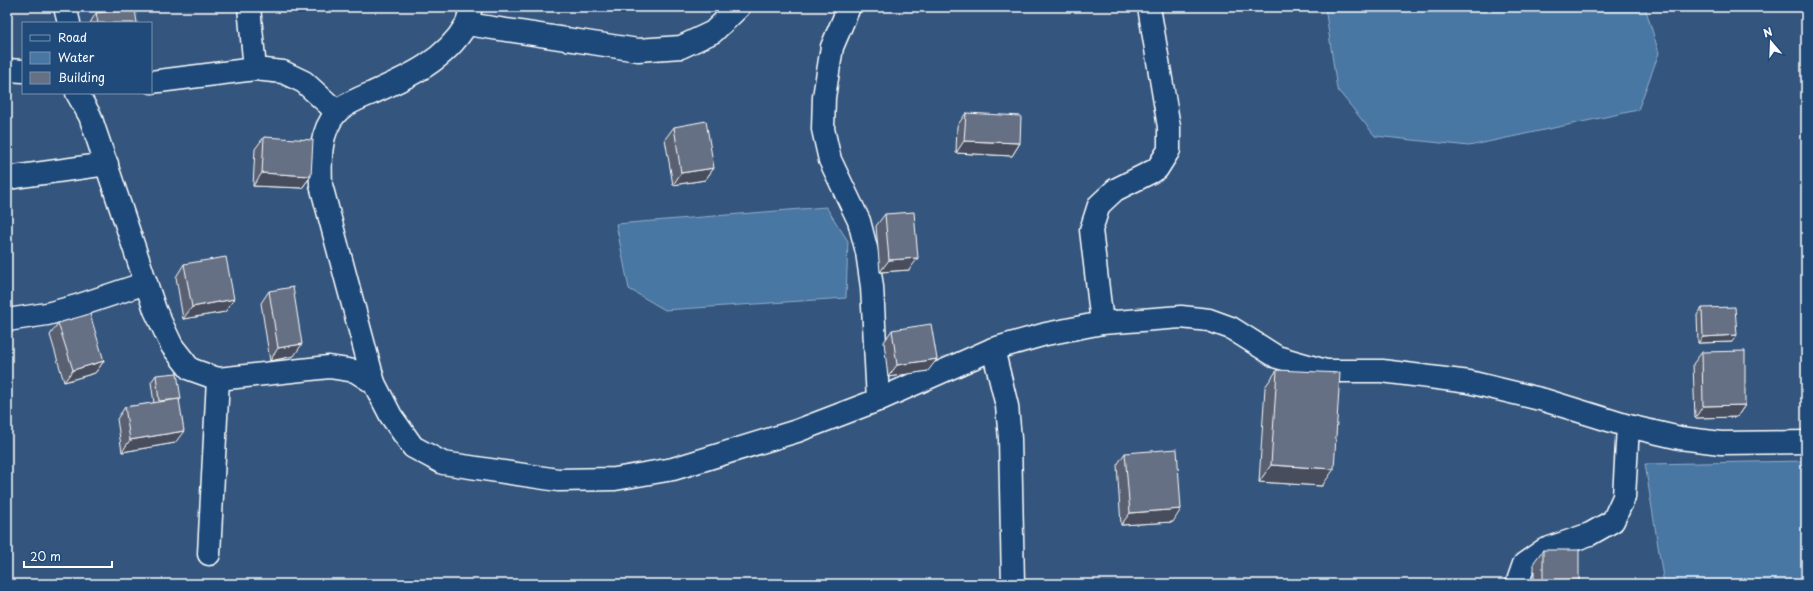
<svg xmlns="http://www.w3.org/2000/svg" width="1813" height="591" font-family="'Playpen Sans',sans-serif">
  <rect width="100%" height="100%" fill="#34557d"/>
  <filter id="ink" filterUnits="userSpaceOnUse"><feTurbulence type="fractalNoise" baseFrequency=".025" numOctaves="2"/><feDisplacementMap in="SourceGraphic" scale="8" xChannelSelector="R" yChannelSelector="G"/><feConvolveMatrix kernelMatrix="1 2 1 2 8 2 1 2 1" color-interpolation-filters="sRGB"/></filter>
  <g filter="url(#ink)">
    <g fill="#4977a4" stroke="#92adc8">
      <polygon points="1325,7 1645,7 1659,53 1638,110 1469,146 1375,136 1337,89"/>
      <polygon points="826,207 848,241 846,298 665,310 629,289 616,224"/>
      <polygon points="1806,461 1806,584 1664,584 1645,464"/>
    </g>
    <g fill="none" stroke-linecap="round" stroke-linejoin="round">
      <defs>
        <g id="minor">
          <polyline points="65,7 69,23"/>
          <polyline points="249,7 255,69"/>
          <polyline points="849,7 832,47 824,97 823,129 830,160 859,221 867,252 872,287 878,400"/>
          <polyline points="467,24 638,50 681,47 713,32 739,7"/>
          <polyline points="7,70 23,71"/>
          <polyline points="151,82 255,69 283,72 304,82 337,112"/>
          <polyline points="77,93 90,116 155,310 172,346 190,369 218,379 329,367 355,371 374,383 391,416 413,447 443,463 558,480 615,479 673,469 797,431 878,400 993,349 1046,334 1102,323 1181,317 1209,320 1231,328 1277,357 1326,371 1382,371 1469,382 1544,400 1628,426 1680,438 1721,443 1806,442"/>
          <polyline points="7,178 107,164"/>
          <polyline points="7,320 47,314 77,306 146,283"/>
          <polyline points="1102,323 1091,230 1099,205 1115,190 1157,169 1169,150 1169,127 1149,7"/>
          <polyline points="993,349 1007,406 1010,439 1013,584"/>
          <path d="M374 383 321 185C320 160 319 132 337 112 344 105 362 97 372 93 408 77 445 61 466 25 469 20 469 12 471 7"/>
          <polyline points="209,554 218,379"/>
          <polyline points="1517,584 1524,564 1544,550 1590,534 1613,521 1624,497 1628,426"/>
        </g>
      </defs>
      <use href="#minor" stroke="#fff" stroke-width="25"/>
      <use href="#minor" stroke="#1f4a7a" stroke-width="22"/>
    </g>
    <g fill="#586072" stroke="#fff">
      <polygon points="96,13 137,23 90,23"/>
      <polygon points="966,113 1020,143 1012,156 956,153 957,126"/>
      <polygon points="674,127 714,168 705,180 673,185 665,139"/>
      <polygon points="264,137 311,176 302,188 253,186 255,149"/>
      <polygon points="885,214 909,270 880,272 876,226"/>
      <polygon points="184,264 234,299 225,312 183,319 176,277"/>
      <polygon points="269,291 294,356 270,361 261,303"/>
      <polygon points="1702,308 1732,342 1698,343 1697,315"/>
      <polygon points="58,323 104,361 95,373 64,382 50,335"/>
      <polygon points="892,330 928,371 888,377 884,342"/>
      <polygon points="1702,352 1745,405 1737,417 1695,418 1693,364"/>
      <polygon points="1277,370 1322,486 1259,482 1265,387"/>
      <polygon points="156,375 181,399 179,401 175,443 122,452 117,419 125,407 154,403 151,382"/>
      <polygon points="1125,453 1173,522 1121,525 1117,465"/>
      <polygon points="1543,550 1579,581 1577,584 1534,584 1534,562"/>
    </g>
    <g fill="#474e5d" stroke="#fff">
      <polygon points="964,141 1020,143 1012,156 956,153"/>
      <polygon points="714,168 705,180 673,185 681,173"/>
      <polygon points="262,173 311,176 302,188 253,186"/>
      <polygon points="918,258 909,270 880,272 889,260"/>
      <polygon points="234,299 225,312 183,319 192,307"/>
      <polygon points="1737,335 1732,342 1698,343 1703,337"/>
      <polygon points="302,344 294,356 270,361 278,348"/>
      <polygon points="937,359 928,371 888,377 897,365"/>
      <polygon points="104,361 95,373 64,382 73,370"/>
      <polygon points="1745,405 1737,417 1695,418 1703,406"/>
      <polygon points="184,431 175,443 122,452 130,440"/>
      <polygon points="1271,465 1334,469 1322,486 1259,482"/>
      <polygon points="1181,509 1173,522 1121,525 1130,513"/>
      <polygon points="1543,581 1579,581 1577,584 1541,584"/>
    </g>
    <g fill="#667085" stroke="#fff">
      <polygon points="135,9 137,23 98,23 96,13"/>
      <polygon points="966,113 1021,116 1020,143 964,141"/>
      <polygon points="706,121 714,168 681,173 674,127"/>
      <polygon points="264,137 313,140 311,176 262,173"/>
      <polygon points="914,212 918,258 889,260 885,214"/>
      <polygon points="226,257 234,299 192,307 184,264"/>
      <polygon points="293,287 302,344 278,348 269,291"/>
      <polygon points="1735,307 1737,335 1703,337 1702,308"/>
      <polygon points="90,314 104,361 73,370 58,323"/>
      <polygon points="931,324 937,359 897,365 892,330"/>
      <polygon points="1745,351 1745,405 1703,406 1702,352"/>
      <polygon points="1277,370 1340,373 1334,469 1271,465"/>
      <polygon points="177,373 181,399 159,401 156,375"/>
      <polygon points="179,399 184,431 130,440 125,407"/>
      <polygon points="1177,449 1181,509 1130,513 1125,453"/>
      <rect x="1543" y="550" width="36" height="31"/>
    </g>
  </g>
  <rect width="1813" height="591" fill="none" stroke="#1f4a7a" stroke-width="24"/>
  <rect x="12" y="12" width="1789" height="567" fill="none" stroke="#fff" stroke-width="1.5" filter="url(#ink)"/>
  <rect x="22" y="22" width="130" height="72" fill="#1f4a7a" stroke="#7992af"/>
  <rect x="30" y="35" width="20" height="6" fill="#1f4a7a" stroke="#7992af"/>
  <text x="58" y="42" font-size="12" fill="#ffffff">Road</text>
  <rect x="30" y="52" width="20" height="12" fill="#4977a4" stroke="#7992af"/>
  <text x="58" y="62" font-size="12" fill="#ffffff">Water</text>
  <rect x="30" y="72" width="20" height="12" fill="#667085" stroke="#7992af"/>
  <text x="58" y="82" font-size="12" fill="#ffffff">Building</text>
  <g transform="translate(1771 42) rotate(341)" stroke="#1f4a7a" stroke-width="3" paint-order="stroke">
  <path d="M0-3L7 15L0 10L-7 15Z" fill="#ffffff"/>
  <text y="-6" font-size="11" font-weight="bold" text-anchor="middle" fill="#ffffff">N</text>
  </g>
  <path d="M24 561v6h88v-6" fill="none" stroke="#ffffff" stroke-width="2"/>
  <text x="30" y="561" font-size="12" fill="#ffffff" stroke="#1f4a7a" stroke-width="3" paint-order="stroke">20 m</text>
</svg>
